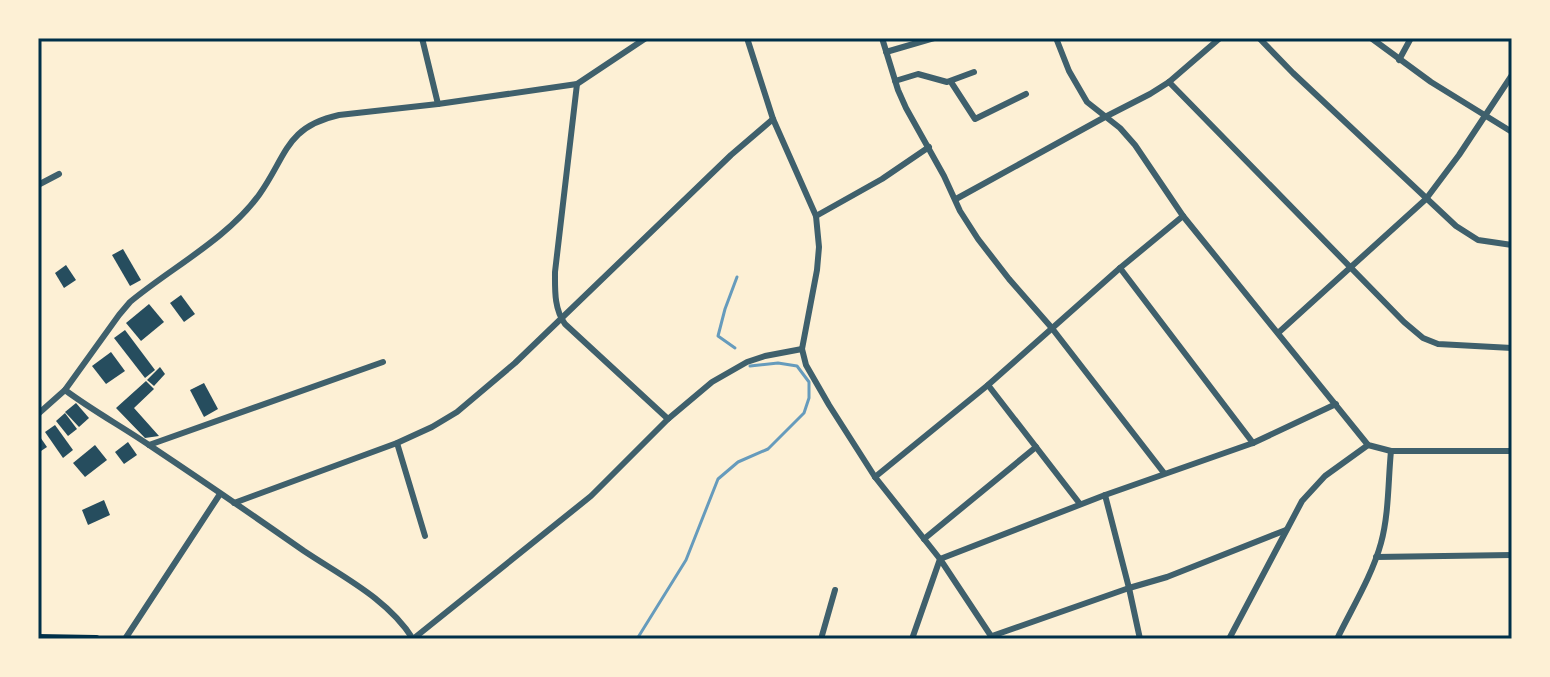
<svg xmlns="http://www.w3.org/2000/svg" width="1550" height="677" font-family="Commissioner,sans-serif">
  <rect width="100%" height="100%" fill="#fdf0d5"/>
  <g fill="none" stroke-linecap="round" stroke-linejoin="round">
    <g stroke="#669bbc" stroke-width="3">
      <polyline points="735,348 718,336 725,309 737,277"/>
      <polyline points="637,639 686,560 718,479 738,462 768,449 804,413 809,398 809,382 797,366 778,363 750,366"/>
    </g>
  </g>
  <g fill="#264d5e">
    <polygon points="123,249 141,280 130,286 112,255"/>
    <polygon points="66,265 76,280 64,288 55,273"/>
    <polygon points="181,295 195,314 184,322 170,303"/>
    <polygon points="149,304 164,322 141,341 126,323"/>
    <polygon points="125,330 155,370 145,378 114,338"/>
    <polygon points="111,352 125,371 106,384 92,366"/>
    <polygon points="160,367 165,374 154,386 147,380"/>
    <polygon points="146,381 154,389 134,408 159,436 145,438 116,408"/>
    <polygon points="204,383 218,409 204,417 190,390"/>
    <polygon points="76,403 89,418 79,427 65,412"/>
    <polygon points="65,413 77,429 68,436 56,421"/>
    <polygon points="55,425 73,450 63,458 45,432"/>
    <polygon points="38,434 47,447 38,453"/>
    <polygon points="128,442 137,455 124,464 115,452"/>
    <polygon points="95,445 107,460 85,477 73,463"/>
    <polygon points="104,500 110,515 88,525 82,510"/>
  </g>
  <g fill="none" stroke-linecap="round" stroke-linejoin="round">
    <g stroke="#3f606c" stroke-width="6">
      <polyline points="422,38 438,104"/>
      <polyline points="747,38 773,119 816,216 819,247 817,270 802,349 806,365 829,405 875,477 940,559 993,639"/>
      <polyline points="882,38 898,90 906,108 944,176 960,211 978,239 1009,279 1051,327 1164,473"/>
      <polyline points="1056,38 1069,71 1087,102 1120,128 1135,145 1183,216 1368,445 1391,451 1512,451"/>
      <polyline points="1259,38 1293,73 1456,226 1478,240 1512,245"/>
      <polyline points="1371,38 1431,82 1512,132"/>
      <polyline points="886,52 934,38"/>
      <polyline points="1399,60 1411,38"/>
      <polyline points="895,81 918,74 947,82 974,72"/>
      <polyline points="951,82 975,119 1026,94"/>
      <polyline points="1169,82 1404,322 1423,338 1438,344 1512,348"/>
      <path d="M577 84 555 272C555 290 554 309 565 324L668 419"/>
      <polyline points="38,185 59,174"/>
      <polyline points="956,199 1105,117 1150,94 1169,82 1220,38"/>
      <polyline points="816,216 882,179 929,147"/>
      <polyline points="1120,268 1253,443"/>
      <polyline points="1278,333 1426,199 1459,155 1512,75"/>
      <polyline points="988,385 1080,504"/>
      <path d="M65 390C93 411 123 427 152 447 203 481 254 516 304 551 343 577 388 599 413 639"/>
      <path d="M38 414 65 390 119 315 130 302C172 267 226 240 259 195 287 156 285 127 339 115L438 104 577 84 646 38"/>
      <polyline points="397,443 425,536"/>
      <polyline points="149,445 383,362"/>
      <polyline points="875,477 988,385 1120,268 1183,216"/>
      <polyline points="1105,495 1129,588 1140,639"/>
      <polyline points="234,503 397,443 432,427 457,412 515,363 731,155 773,119"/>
      <polyline points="924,539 1036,447"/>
      <polyline points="1376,557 1512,555"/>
      <polyline points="992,636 1129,588 1167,577 1286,530"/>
      <polyline points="125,639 220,494"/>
      <polyline points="413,639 591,496 668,419 712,382 747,362 765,356 802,349"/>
      <polyline points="821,639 835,590"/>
      <polyline points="912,639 940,559 1105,495 1253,443 1336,404"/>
      <polyline points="1229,639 1302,501 1325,476 1368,445"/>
      <path d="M1337 639C1352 608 1372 576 1381 543 1389 514 1388 481 1391 451"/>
    </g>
    <polyline stroke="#003049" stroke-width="8" points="38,638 96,639"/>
  </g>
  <rect width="1550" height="677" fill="none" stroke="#fdf0d5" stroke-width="80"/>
  <rect x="40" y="40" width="1470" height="597" fill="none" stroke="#003049" stroke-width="3"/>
</svg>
